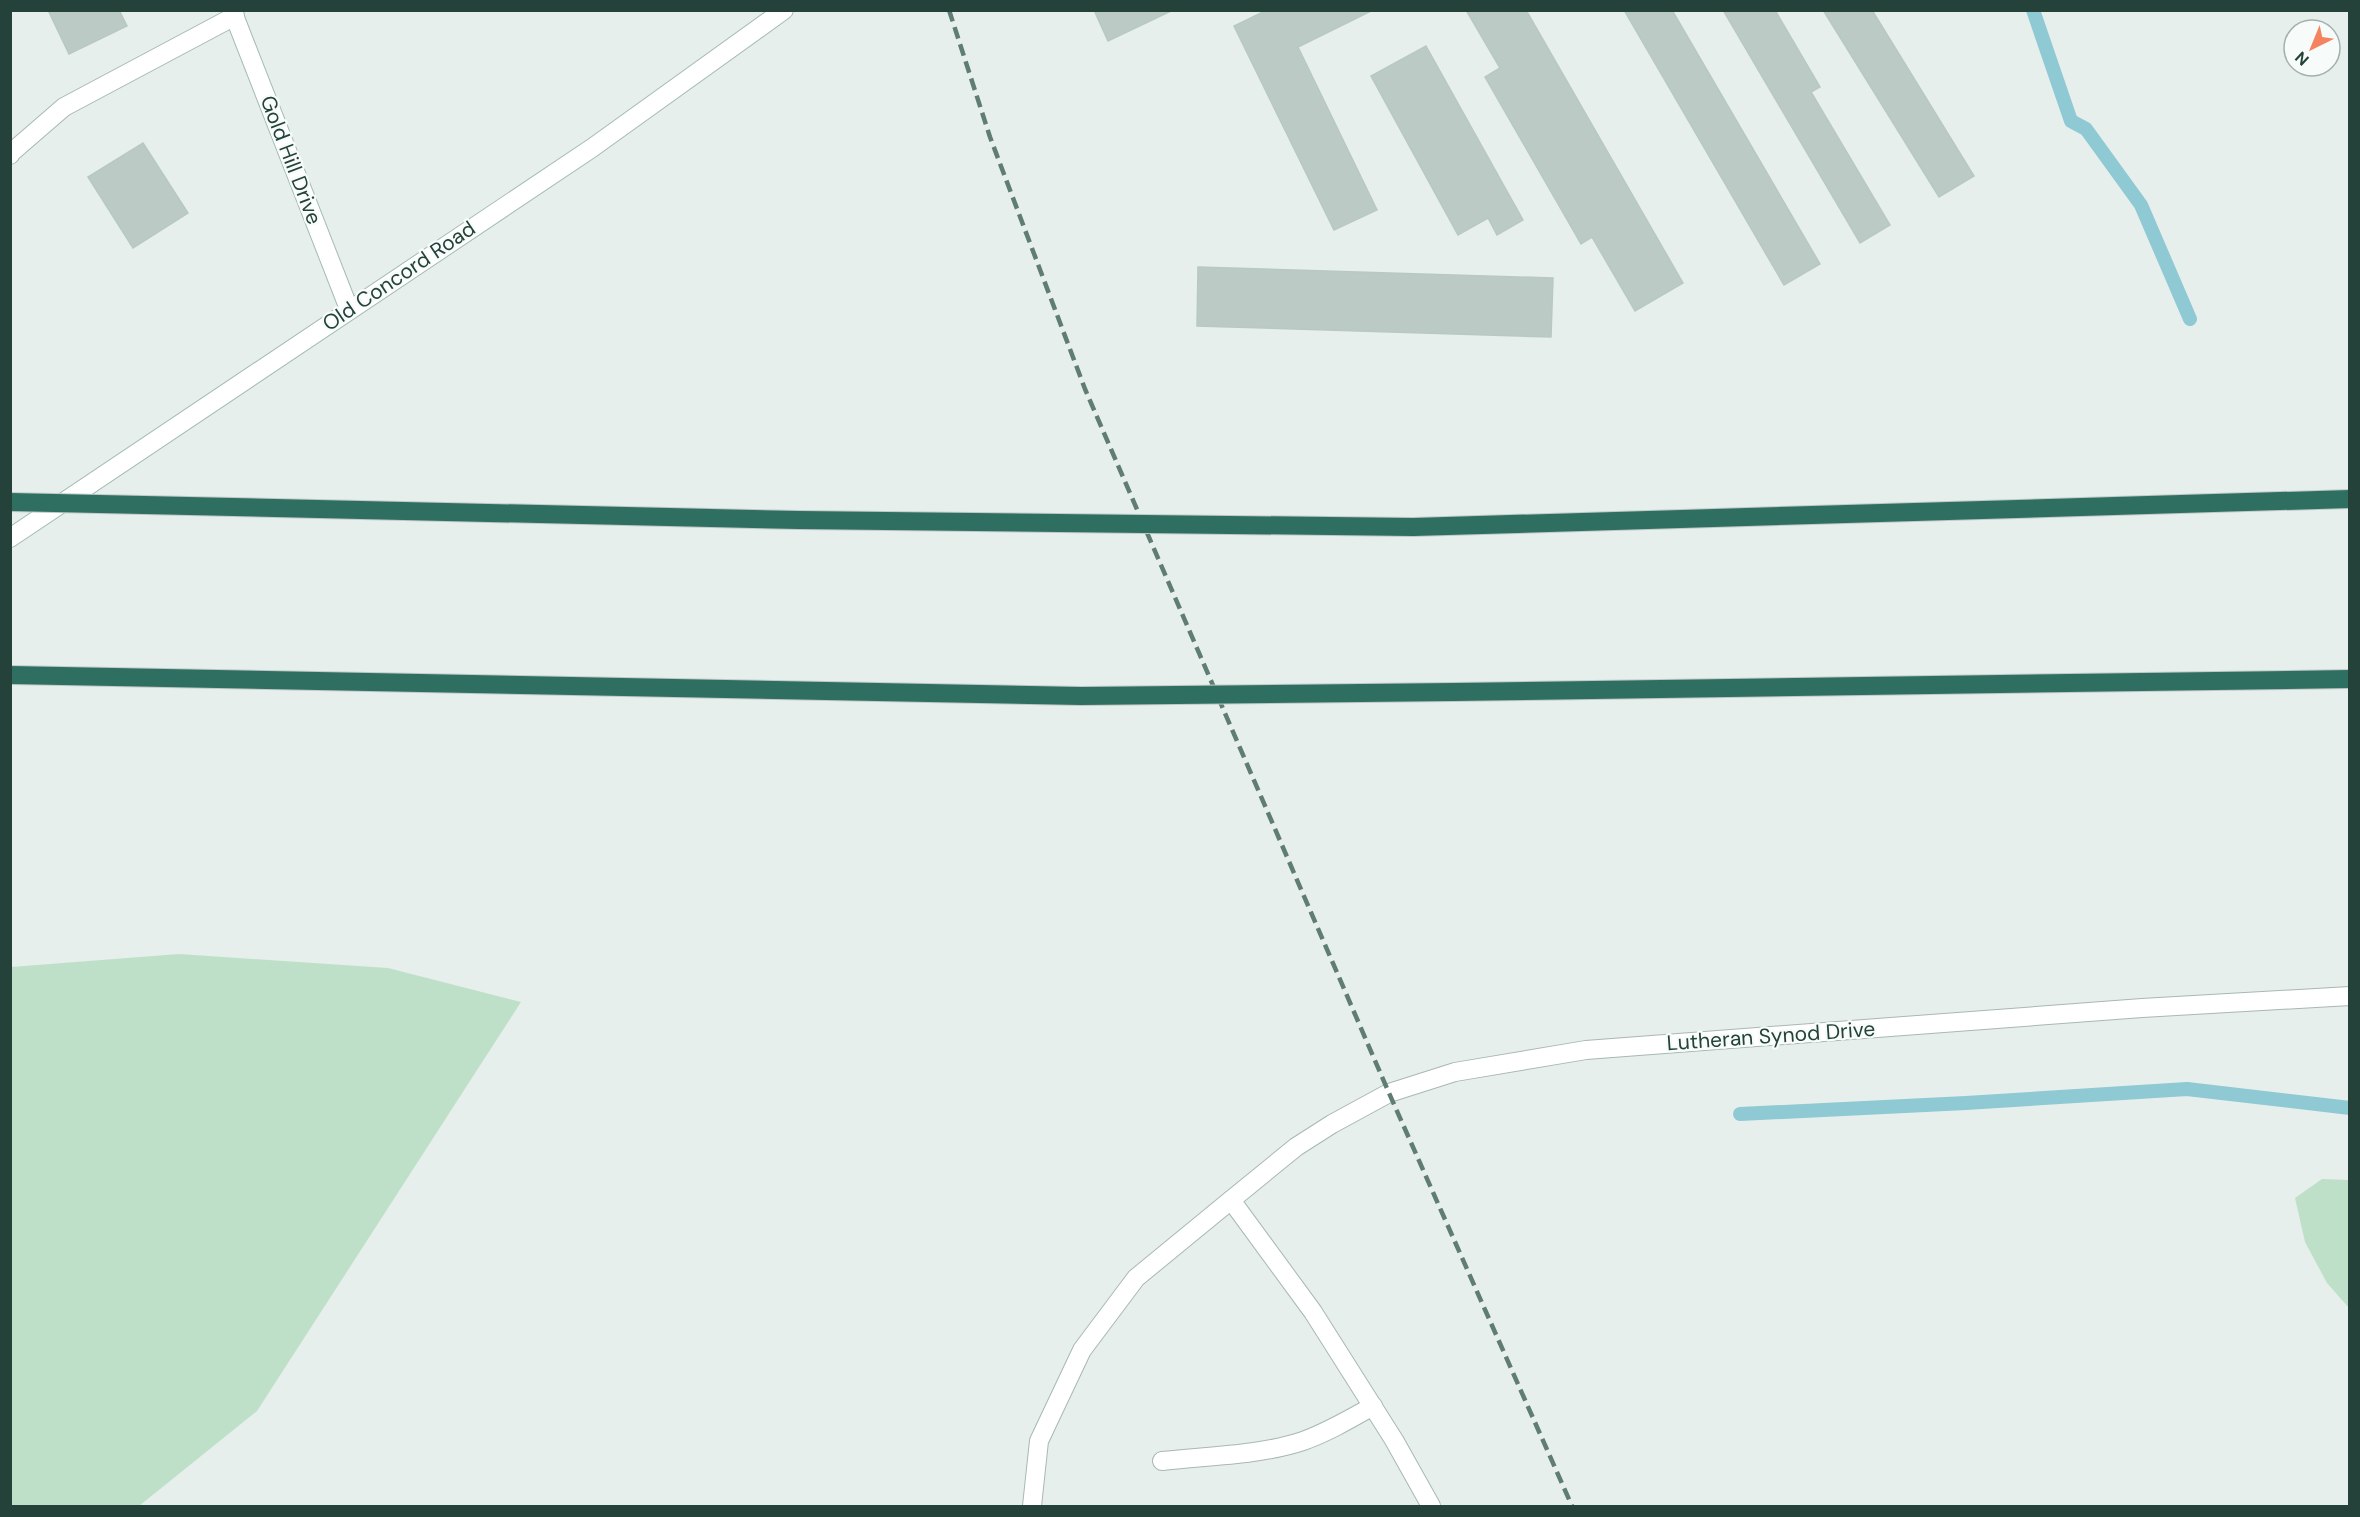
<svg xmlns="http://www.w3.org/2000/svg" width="2360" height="1517" font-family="'DM Sans',sans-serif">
  <rect width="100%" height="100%" fill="#e6efeb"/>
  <g fill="#bfe0c8">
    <polygon points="179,954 388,968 521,1002 257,1411 139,1506 11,1506 11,967"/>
    <polygon points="2322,1179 2349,1180 2349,1308 2327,1283 2305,1242 2295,1198"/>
  </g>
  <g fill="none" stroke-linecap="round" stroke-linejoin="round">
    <g stroke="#8ec9d4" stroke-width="14">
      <polyline points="2033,10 2071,121 2086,129 2141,205 2190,319"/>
      <polyline points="1740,1114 1966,1103 2187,1089 2350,1108"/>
    </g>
  </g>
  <g fill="#bbcac4" stroke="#b8c9c2" stroke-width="1.5">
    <polygon points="48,10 119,10 127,26 69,54"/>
    <polygon points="1094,10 1173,10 1108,41"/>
    <polygon points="1267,10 1373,10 1298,47 1377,210 1334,230 1234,26"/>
    <polygon points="1466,10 1526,10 1683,283 1635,311 1592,237 1581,244 1485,77 1500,68"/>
    <polygon points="1624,10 1672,10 1820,264 1784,285"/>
    <polygon points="1723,10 1775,10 1820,87 1811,92 1890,225 1860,243"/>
    <polygon points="1823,10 1872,10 1974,176 1939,197"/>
    <polygon points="1426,46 1523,220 1497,235 1488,218 1458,235 1371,76"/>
    <polygon points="143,143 188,213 133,248 88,177"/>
    <polygon points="1198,267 1553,278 1551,337 1197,326"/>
  </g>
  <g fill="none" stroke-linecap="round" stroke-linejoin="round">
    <defs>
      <g id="lane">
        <polyline points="10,155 12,152 64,107 235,16"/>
        <path d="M1162 1461C1206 1456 1262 1455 1303 1441 1328 1432 1350 1419 1373 1406"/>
        <polyline points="1032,1506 1039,1441 1082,1350 1136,1278 1231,1200 1313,1312 1394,1440 1431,1506"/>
      </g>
      <polyline id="street" points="1231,1200 1296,1147 1332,1124 1389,1093 1455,1072 1586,1050 2142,1008 2350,996"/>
      <g id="secondary">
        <polyline points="232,10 349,309"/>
        <polyline points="10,538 592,148 784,10"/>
      </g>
      <g id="highway">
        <polyline points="1413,527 2350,499"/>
        <polyline points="1453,692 2350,679"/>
      </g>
    </defs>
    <use href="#lane" stroke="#a8b8b2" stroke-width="20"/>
    <use href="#street" stroke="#a8b8b2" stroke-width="20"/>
    <use href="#secondary" stroke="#a4bbb3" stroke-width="20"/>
    <use href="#highway" stroke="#c2cac8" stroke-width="20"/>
    <use href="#lane" stroke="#fff" stroke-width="18"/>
    <use href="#street" stroke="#fff" stroke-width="18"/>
    <use href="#secondary" stroke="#fff" stroke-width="18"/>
    <use href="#highway" stroke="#2f6f62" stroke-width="18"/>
    <polyline stroke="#5f7d75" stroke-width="4.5" stroke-dasharray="12 6" stroke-linecap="butt" points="949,10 990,137 1085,389 1389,1093 1572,1506"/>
    <defs>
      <g id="highway-bridge">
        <polyline points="10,502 799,520 1413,527"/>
        <polyline points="10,675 1081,696 1453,692"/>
      </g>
    </defs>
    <use href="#highway-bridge" stroke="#c2cac8" stroke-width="20" stroke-linecap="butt"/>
    <use href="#highway-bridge" stroke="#2f6f62" stroke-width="18"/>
  </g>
  <g text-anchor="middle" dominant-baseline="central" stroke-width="4.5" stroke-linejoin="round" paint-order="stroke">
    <g font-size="21" fill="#24423a" stroke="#f7fbf9">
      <text transform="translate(291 160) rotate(69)">Gold Hill Drive</text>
      <text transform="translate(399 276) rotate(-34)">Old Concord Road</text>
      <text transform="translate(1771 1036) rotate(-4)">Lutheran Synod Drive</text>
    </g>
  </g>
  <rect width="2360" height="1517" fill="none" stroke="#24423a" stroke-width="24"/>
  <g transform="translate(2312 48) rotate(223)"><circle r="28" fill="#f7fbf9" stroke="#a3b1ad" stroke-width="1.5"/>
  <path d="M0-4.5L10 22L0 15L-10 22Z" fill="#f4845f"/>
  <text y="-9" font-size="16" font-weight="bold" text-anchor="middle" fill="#24423a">N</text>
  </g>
</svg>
